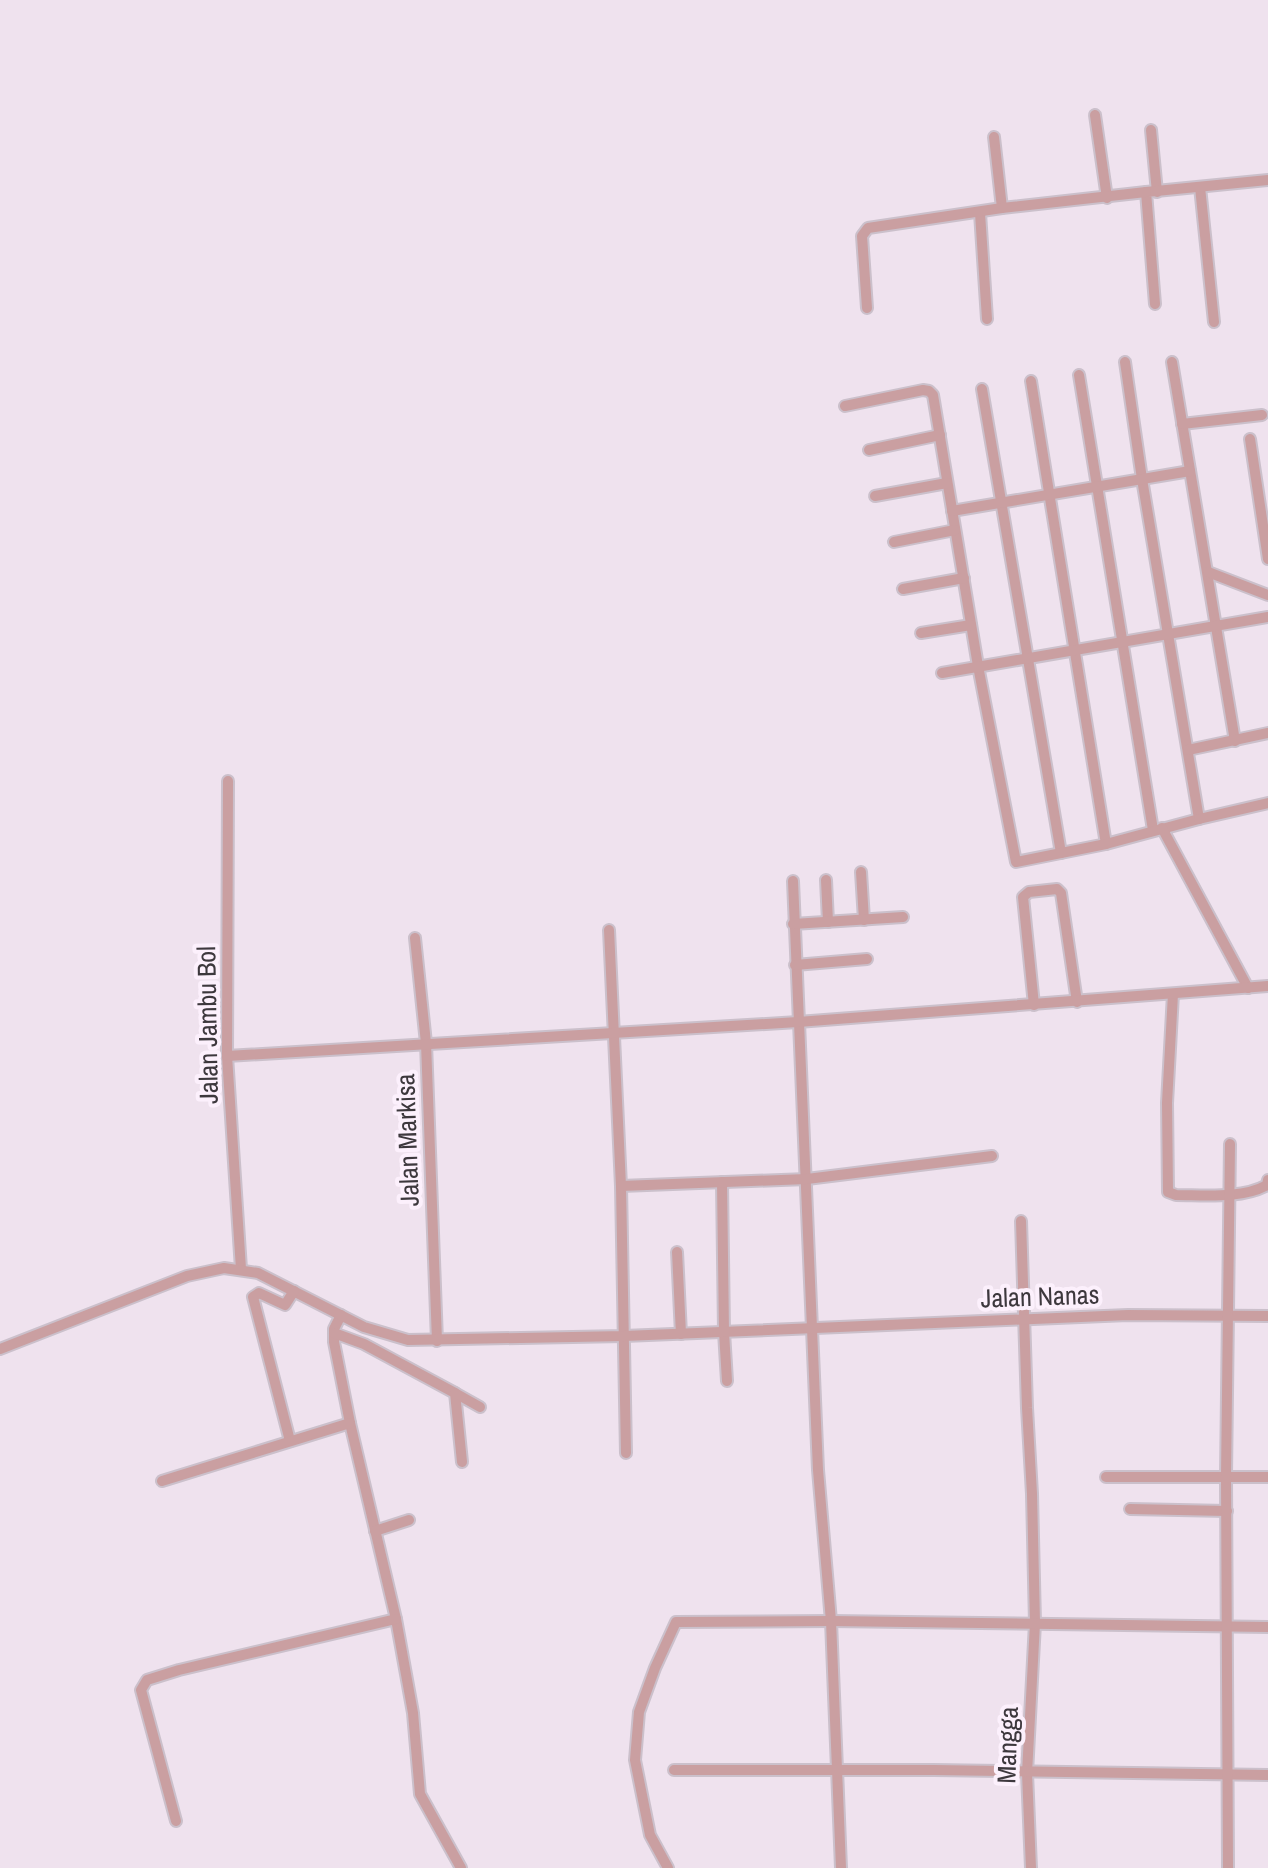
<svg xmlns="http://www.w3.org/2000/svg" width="1268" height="1868" font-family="'Archivo Narrow',sans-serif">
  <rect width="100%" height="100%" fill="#efe2ee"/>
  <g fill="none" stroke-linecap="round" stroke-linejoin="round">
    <defs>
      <g id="street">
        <polyline points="1095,115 1107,198"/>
        <polyline points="1151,130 1157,192"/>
        <polyline points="994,137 1002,208"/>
        <polyline points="1200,187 1214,322"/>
        <polyline points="980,213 987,319"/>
        <polyline points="1155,304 1146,192 1268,180"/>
        <polyline points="867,308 862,236 868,228 1002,208 1146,192"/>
        <polyline points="1172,362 1235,741"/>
        <polyline points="1079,375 1153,830"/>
        <polyline points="1031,381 1106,844"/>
        <polyline points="982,389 1061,853"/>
        <polyline points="845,406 923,390 929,391 933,395 978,666 1016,862 1106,844 1199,819 1142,479 1125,362"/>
        <polyline points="1182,424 1262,415"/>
        <polyline points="1250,439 1268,559"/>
        <polyline points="869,450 940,435"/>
        <polyline points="875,496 947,483"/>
        <polyline points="952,511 1190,471"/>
        <polyline points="894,542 955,530"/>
        <polyline points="1208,572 1268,595"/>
        <polyline points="903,589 964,578"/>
        <polyline points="921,633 971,625"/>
        <polyline points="942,673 1268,617"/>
        <polyline points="1188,750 1268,733"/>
        <polyline points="228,781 227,1056 241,1269"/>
        <polyline points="1199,819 1268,803"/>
        <polyline points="1162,828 1248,988"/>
        <polyline points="861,872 864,920"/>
        <polyline points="826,880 828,922"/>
        <polyline points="793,881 818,1470 831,1621 841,1868"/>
        <polyline points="793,924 903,917"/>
        <polyline points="609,930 621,1186 626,1453"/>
        <polyline points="415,938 426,1043 437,1341"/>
        <polyline points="795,965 867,959"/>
        <path d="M1173 994 1167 1103 1168 1192 1176 1195C1204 1195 1242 1199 1267 1185L1268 1180"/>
        <polyline points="1034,1005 1023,897 1029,892 1057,889 1061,893 1077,1002"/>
        <polyline points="227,1056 798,1022 1268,986"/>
        <polyline points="722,1182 724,1332 727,1381"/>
        <polyline points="621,1186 807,1179 992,1156"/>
        <polyline points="1021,1221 1027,1408 1032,1494 1035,1623 1027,1773 1031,1868"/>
        <polyline points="677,1252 681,1334"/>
        <polyline points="341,1315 334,1329 334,1342 350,1423 396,1619 413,1713 420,1794 461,1868"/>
        <polyline points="334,1333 364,1344 455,1393 462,1462"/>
        <polyline points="0,1349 187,1276 224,1268 258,1273 364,1327 408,1340 624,1336 1128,1315 1268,1316"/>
        <polyline points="455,1393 480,1407"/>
        <polyline points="290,1441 253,1297 259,1293 285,1305 294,1291"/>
        <polyline points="1106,1477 1268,1477"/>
        <polyline points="162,1481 350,1423"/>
        <polyline points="1130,1509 1227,1511"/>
        <polyline points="375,1531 409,1520"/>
        <polyline points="674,1770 934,1770 1268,1775"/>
        <polyline points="176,1821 141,1690 147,1680 179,1670 396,1619"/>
        <polyline points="668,1868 650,1835 635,1760 639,1712 655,1668 676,1622 831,1621 1268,1627"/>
        <polyline points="1228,1868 1226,1477 1230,1144"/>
      </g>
    </defs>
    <use href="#street" stroke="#cbc0cb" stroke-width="14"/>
    <use href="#street" stroke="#ca9fa1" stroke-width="10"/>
  </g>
  <g text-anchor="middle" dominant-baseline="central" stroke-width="8" stroke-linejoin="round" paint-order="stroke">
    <g font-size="26" fill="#3d383d" stroke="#fcf0fc">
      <text transform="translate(207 1025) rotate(-91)">Jalan Jambu Bol</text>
      <text transform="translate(407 1140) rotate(-92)">Jalan Markisa</text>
      <text transform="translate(1040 1296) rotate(-2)">Jalan Nanas</text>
      <text transform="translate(1007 1745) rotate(-88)">Mangga</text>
    </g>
  </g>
</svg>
